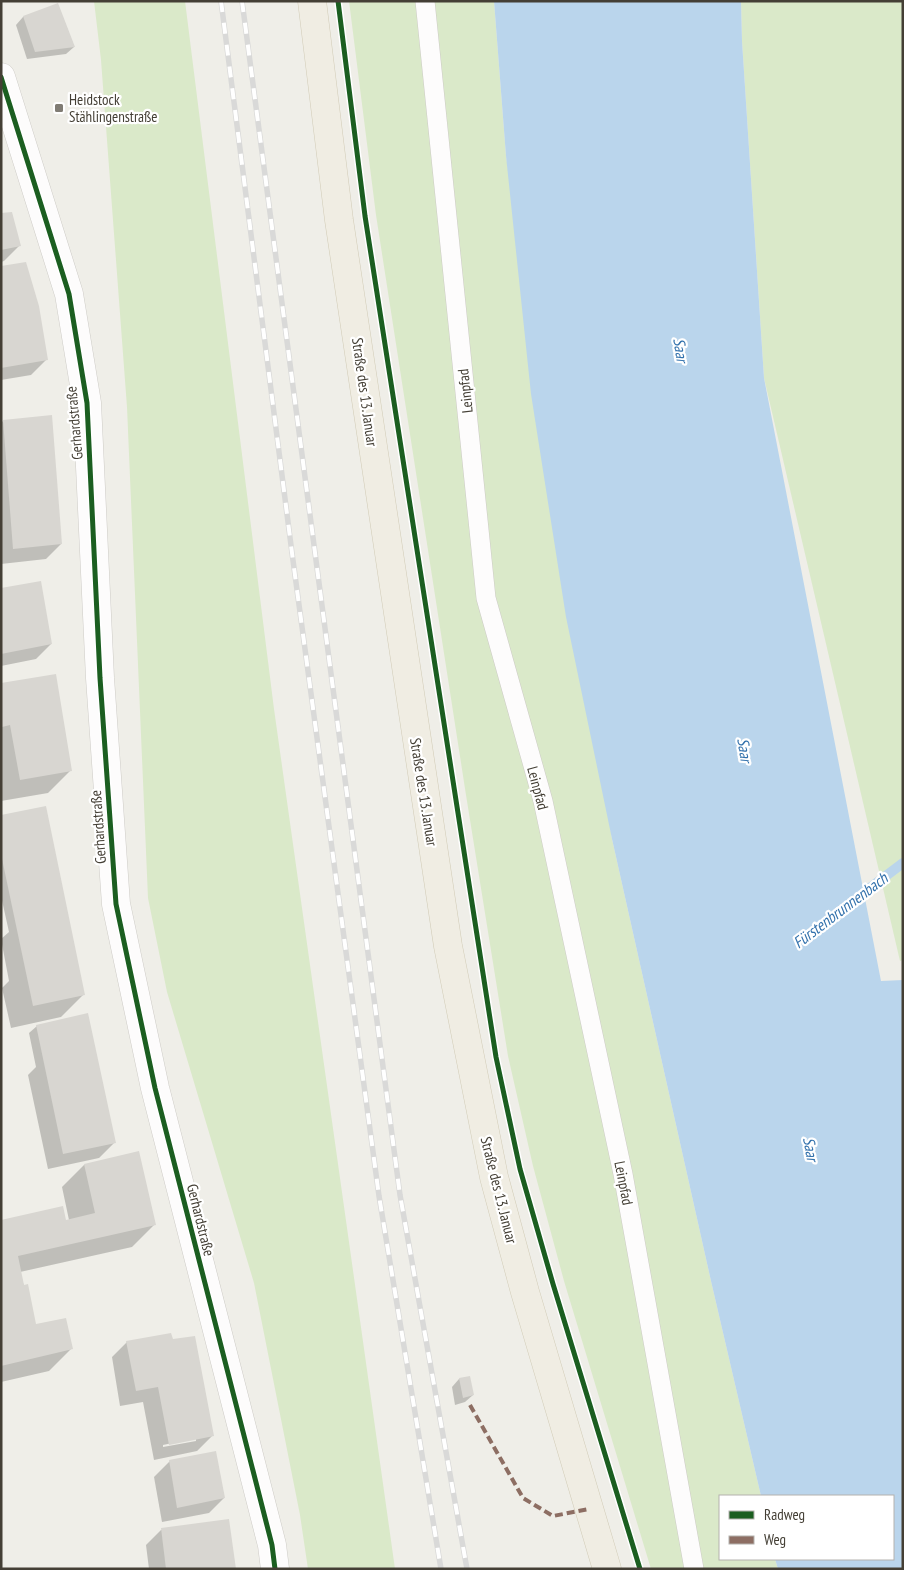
<svg xmlns="http://www.w3.org/2000/svg" width="904" height="1570" font-family="'PT Sans Narrow',sans-serif">
  <rect width="100%" height="100%" fill="#efeee8"/>
  <g fill="#dae9c9">
    <polygon points="94,1 185,1 274,709 395,1569 308,1569 300,1515 254,1283 167,992 148,898 127,407 101,60"/>
    <polygon points="349,1 494,1 506,156 612,839 711,1281 761,1496 720,1496 720,1559 775,1559 778,1569 651,1569 564,1281 533,1166 508,1056 466,795 376,215"/>
    <polygon points="741,1 903,1 903,960 900,961 764,378 742,41"/>
  </g>
  <polygon fill="#bad5ec" points="494,1 741,1 742,41 764,378 881,981 903,980 903,1569 778,1569 775,1559 893,1559 893,1496 761,1496 711,1281 612,839 566,617 531,394 506,156"/>
  <g fill="#0003" fill-rule="evenodd">
    <polygon points="58,5 74,47 66,54 27,59 16,25 23,17"/>
    <polygon points="1,215 19,246 4,261 1,262"/>
    <polygon points="1,268 46,360 31,375 1,380"/>
    <polygon points="3,421 61,544 46,559 1,564 1,423"/>
    <polygon points="1,590 51,644 36,659 1,666"/>
    <polygon points="1,684 70,771 48,793 1,801"/>
    <polygon points="1,816 83,995 61,1017 11,1028 2,988 9,981 1,939 9,932 1,896"/>
    <polygon points="37,1026 114,1143 99,1158 48,1169 28,1075 36,1067 29,1033"/>
    <polygon points="138,1153 154,1225 132,1247 20,1272 35,1326 71,1349 49,1371 1,1382 1,1221 69,1220 62,1187 84,1165"/>
    <path d="M127 1342 212 1436 197 1451 154 1460 143 1402 120 1406 112 1357ZM196 1438V1441L163 1447V1445Z"/>
    <polygon points="469,1377 473,1395 465,1402 455,1405 452,1387 459,1379"/>
    <polygon points="170,1461 224,1498 209,1513 162,1522 154,1477"/>
    <polygon points="228,1520 234,1569 149,1569 146,1545 161,1530"/>
  </g>
  <g fill="none" stroke-linecap="round" stroke-linejoin="round">
    <polyline stroke="#bad5ec" stroke-width="10" points="854,900 903,863"/>
  </g>
  <g fill="#d8d6d1">
    <polygon points="58,3 75,47 35,52 23,16"/>
    <polygon points="12,212 21,246 1,250 1,213"/>
    <polygon points="26,262 39,306 48,360 1,368 1,266"/>
    <polygon points="52,415 62,544 13,549 3,420"/>
    <polygon points="41,581 52,644 1,654 1,588"/>
    <polygon points="56,674 72,771 20,780 10,725 2,727 1,683"/>
    <polygon points="46,806 85,995 33,1006 1,854 1,815"/>
    <polygon points="88,1013 116,1143 63,1154 36,1025"/>
    <polygon points="139,1151 156,1225 18,1256 24,1285 28,1284 36,1324 66,1318 73,1349 1,1366 1,1220 63,1206 66,1220 95,1213 84,1164"/>
    <polygon points="171,1333 173,1339 195,1336 214,1436 169,1445 158,1387 136,1391 126,1341"/>
    <polygon points="470,1376 474,1395 463,1398 459,1378"/>
    <polygon points="216,1451 225,1498 177,1508 169,1460"/>
    <polygon points="229,1519 236,1569 166,1569 161,1528"/>
  </g>
  <g fill="none" stroke-linecap="round" stroke-linejoin="round">
    <defs>
      <polyline id="service" points="425,1 486,598 543,801 623,1174 694,1569"/>
      <polyline id="tertiary" points="1,77 69,294 87,403 100,678 116,904 155,1088 272,1545 275,1569"/>
      <polyline id="primary" points="312,1 339,220 448,946 494,1177 525,1292 607,1569"/>
    </defs>
    <use href="#service" stroke="#cdcbc6" stroke-width="20"/>
    <use href="#tertiary" stroke="#cdcbc6" stroke-width="29"/>
    <use href="#primary" stroke="#d1cbb6" stroke-width="29"/>
    <use href="#service" stroke="#fdfcfc" stroke-width="19"/>
    <use href="#tertiary" stroke="#fdfcfc" stroke-width="28"/>
    <use href="#primary" stroke="#f0ede3" stroke-width="28"/>
    <defs>
      <g id="rail">
        <polyline points="221,1 292,553 379,1196 441,1569"/>
        <polyline points="242,1 400,1195 467,1569"/>
      </g>
    </defs>
    <use href="#rail" stroke="#d9d9d8" stroke-width="5.5"/>
    <use href="#rail" stroke="#fff" stroke-width="4" stroke-dasharray="11" stroke-linecap="butt"/>
    <polyline stroke="#8d6e63" stroke-width="4" stroke-dasharray="8 4" stroke-linecap="butt" points="470,1405 523,1498 553,1516 589,1509"/>
    <defs>
      <g id="cycleway">
        <polyline points="338,1 365,216 496,1057 520,1169 553,1284 640,1569"/>
        <polyline points="1,77 69,294 87,403 100,678 116,904 155,1088 272,1545 275,1569"/>
      </g>
    </defs>
    <use href="#cycleway" stroke="#fff" stroke-width="8"/>
    <use href="#cycleway" stroke="#1b5e20" stroke-width="5"/>
  </g>
  <rect fill="#807c74" stroke="#fff" stroke-width="2" x="54" y="103" width="10" height="10" rx="2.5"/>
  <g text-anchor="middle" dominant-baseline="central" stroke-width="4.5" stroke-linejoin="round" paint-order="stroke">
    <g font-size="15" fill="#443f35" stroke="#fff" text-anchor="start">
      <text x="69" y="99">Heidstock<tspan x="69" dy="17">Stählingenstraße</tspan></text>
    </g>
    <g font-size="15" fill="#443f35" stroke="#fff">
      <text transform="translate(465 391) rotate(-96)">Leinpfad</text>
      <text transform="translate(365 392) rotate(82)">Straße des 13. Januar</text>
      <text transform="translate(74 423) rotate(-95)">Gerhardstraße</text>
      <text transform="translate(538 788) rotate(75)">Leinpfad</text>
      <text transform="translate(424 792) rotate(81)">Straße des 13. Januar</text>
      <text transform="translate(98 827) rotate(-94)">Gerhardstraße</text>
      <text transform="translate(624 1183) rotate(79)">Leinpfad</text>
      <text transform="translate(499 1190) rotate(76)">Straße des 13. Januar</text>
      <text transform="translate(201 1220) rotate(76)">Gerhardstraße</text>
    </g>
    <g font-size="16" font-style="italic" fill="#3271ac" stroke="#fff">
      <text transform="translate(681 350) rotate(81)">Saar</text>
      <text transform="translate(745 750) rotate(81)">Saar</text>
      <text transform="translate(840 910) rotate(-37)">Fürstenbrunnenbach</text>
      <text transform="translate(811 1149) rotate(80)">Saar</text>
    </g>
  </g>
  <rect width="904" height="1570" fill="none" stroke="#443f35" stroke-width="5"/>
  <rect x="719" y="1495" width="175" height="65" fill="#ffffff" stroke="#b4b2ae"/>
  <rect x="729" y="1511" width="25" height="8" fill="#1b5e20" stroke="#b4b2ae"/>
  <text x="764" y="1520" font-size="15" fill="#443f35">Radweg</text>
  <rect x="729" y="1536" width="25" height="8" fill="#8d6e63" stroke="#b4b2ae"/>
  <text x="764" y="1545" font-size="15" fill="#443f35">Weg</text>
</svg>
